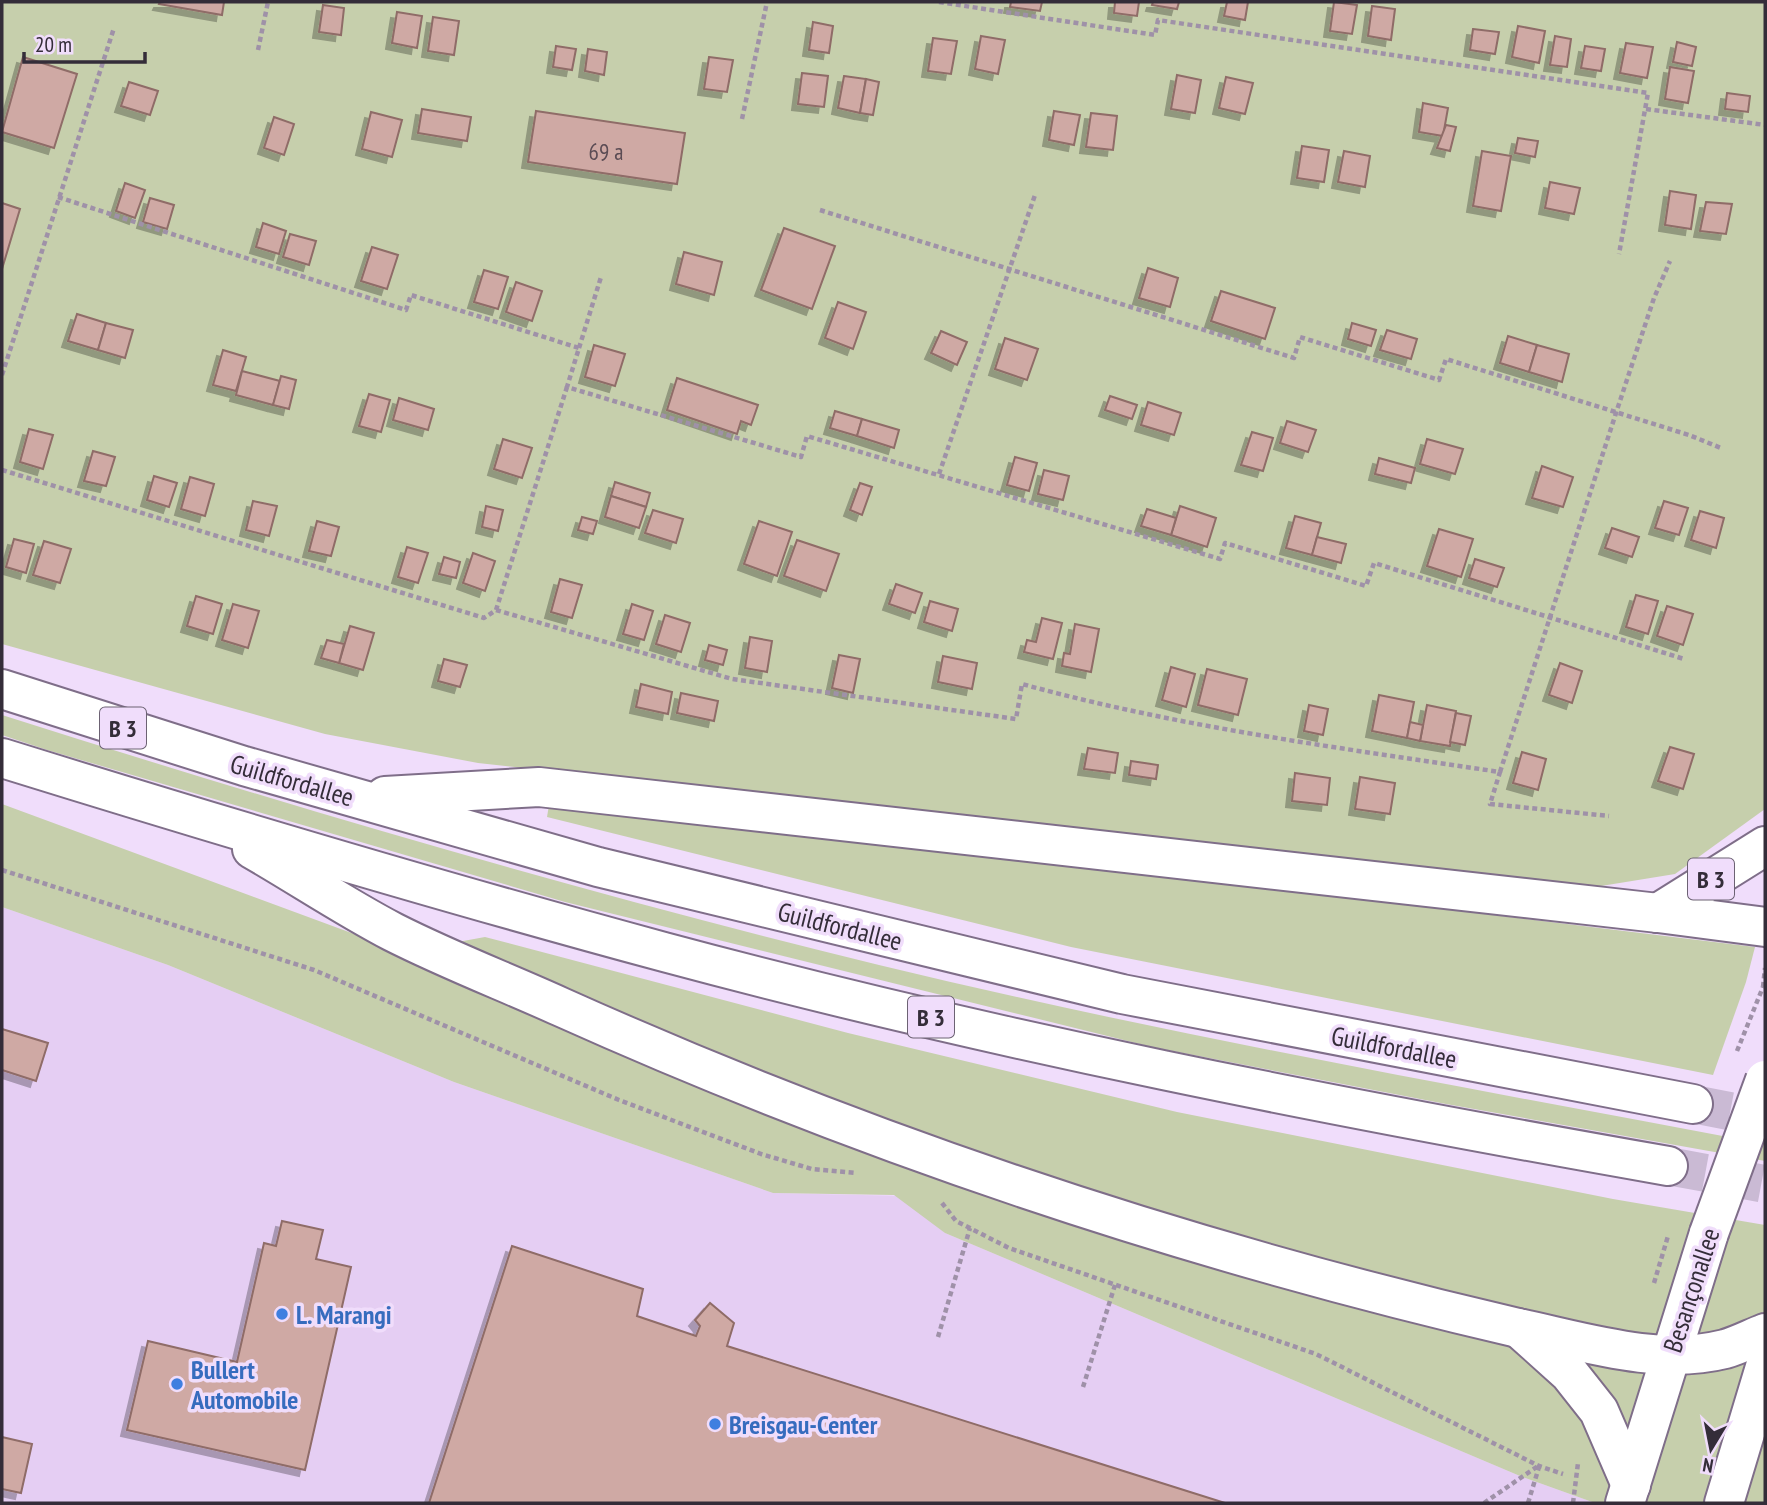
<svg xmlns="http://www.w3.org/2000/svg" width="1767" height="1505" font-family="'PT Sans Narrow',sans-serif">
  <defs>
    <filter id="shadow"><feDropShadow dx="-6" dy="6" stdDeviation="0" flood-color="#0004"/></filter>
  </defs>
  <rect width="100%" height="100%" fill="#f0ddfb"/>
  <polygon fill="#e5cef3" points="2,907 168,965 454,1082 773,1193 905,1196 945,1233 1520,1476 1595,1503 2,1503"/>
  <g fill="#c6cfac">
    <polygon points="2,2 1765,2 1765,809 1675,874 1595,887 478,763 325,734 2,644"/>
    <path d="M2 715C292 807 584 893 879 965 1172 1036 1469 1088 1765 1144V1161L1446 1104 1152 1047 565 902 47 750 2 735Z"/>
    <polygon points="2,804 403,952 485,937 848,1033 1177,1112 1613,1199 1765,1225 1765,1503 1595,1503 1520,1476 945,1233 894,1195 773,1193 454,1082 168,965 2,907"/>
    <polygon points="549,805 1087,865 1755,947 1746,982 1713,1075 1071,947 547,817"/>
  </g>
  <g fill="#cfa9a4" stroke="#8f6c67" stroke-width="2" filter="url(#shadow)">
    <polygon points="160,2 224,2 222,15 159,4"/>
    <polygon points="1011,2 1042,2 1040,11 1010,7"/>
    <polygon points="1115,2 1139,2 1137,16 1114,13"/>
    <polygon points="1153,2 1179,2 1177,9 1152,5"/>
    <polygon points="1227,2 1248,2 1245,20 1224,16"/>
    <polygon points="1334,2 1357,5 1352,34 1330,31"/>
    <polygon points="323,5 344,8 341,35 319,32"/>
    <polygon points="1372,6 1395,9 1391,40 1368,36"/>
    <polygon points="397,12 422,16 417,48 392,43"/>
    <polygon points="433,17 459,21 454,55 428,51"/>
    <polygon points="813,22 833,26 829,53 809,50"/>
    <polygon points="1518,26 1545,31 1539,63 1512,57"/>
    <polygon points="1473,29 1499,32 1495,54 1470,50"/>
    <polygon points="981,36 1005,40 998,74 975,69"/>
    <polygon points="1555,36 1571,39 1567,67 1550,65"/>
    <polygon points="933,38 957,41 951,74 928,71"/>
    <polygon points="1677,42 1696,47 1692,66 1673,62"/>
    <polygon points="1626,43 1653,47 1647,78 1620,73"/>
    <polygon points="556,46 576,49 572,70 553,67"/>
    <polygon points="1585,46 1605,49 1601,71 1581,68"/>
    <polygon points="588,49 607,52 604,75 585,71"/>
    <polygon points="23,57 77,74 54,148 2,132"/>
    <polygon points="709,57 733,60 727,92 704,89"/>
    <polygon points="1670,67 1694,71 1688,103 1665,99"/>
    <polygon points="802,73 828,76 824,107 798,104"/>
    <polygon points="1177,75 1201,80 1195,113 1171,109"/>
    <polygon points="844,76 866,79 860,113 838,108"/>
    <polygon points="1226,77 1253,83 1245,114 1219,108"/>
    <polygon points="866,79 879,82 873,115 860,113"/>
    <polygon points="129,82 158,91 150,115 121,106"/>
    <polygon points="1727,93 1750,96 1748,112 1725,109"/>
    <polygon points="1423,103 1448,108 1443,136 1419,132"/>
    <polygon points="422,109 471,117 467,141 418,133"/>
    <polygon points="536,111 685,133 677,184 528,162"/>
    <polygon points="1054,111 1080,115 1074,145 1049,140"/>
    <polygon points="371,112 402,120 392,157 362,149"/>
    <polygon points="1091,113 1117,116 1113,150 1086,147"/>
    <polygon points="274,117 294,124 284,155 264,148"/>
    <polygon points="1446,125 1456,127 1450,151 1437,148"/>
    <polygon points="1518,138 1538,141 1535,157 1515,153"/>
    <polygon points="1302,146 1329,150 1324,182 1297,178"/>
    <polygon points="1344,151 1370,156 1365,187 1338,182"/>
    <polygon points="1482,151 1511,156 1501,211 1473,206"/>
    <polygon points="1550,182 1580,188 1574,214 1545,208"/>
    <polygon points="125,183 145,190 135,218 116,211"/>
    <polygon points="1670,191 1696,195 1691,229 1665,225"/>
    <polygon points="150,198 174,205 167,229 143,222"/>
    <polygon points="1706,202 1732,204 1726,234 1700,231"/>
    <polygon points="2,203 20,209 2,269"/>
    <polygon points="263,223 286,231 279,254 256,247"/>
    <polygon points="784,228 835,246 812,309 761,290"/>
    <polygon points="290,234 316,241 309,265 283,257"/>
    <polygon points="372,247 398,255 387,289 361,281"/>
    <polygon points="684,252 722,262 714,295 676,284"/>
    <polygon points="1148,268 1178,278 1170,307 1139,298"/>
    <polygon points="484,270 508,277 498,309 474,302"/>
    <polygon points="516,282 542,291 532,321 506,312"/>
    <polygon points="1221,291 1275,308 1265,339 1211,321"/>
    <polygon points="838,302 866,312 853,349 825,338"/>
    <polygon points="77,314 106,323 98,350 68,341"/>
    <polygon points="106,323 133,330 125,358 98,350"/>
    <polygon points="1352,323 1376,330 1371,346 1348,339"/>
    <polygon points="1387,330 1417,339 1411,359 1380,350"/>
    <polygon points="941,331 967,342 957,365 931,353"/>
    <polygon points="1508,336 1537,345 1529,372 1500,363"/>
    <polygon points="1005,338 1038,349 1027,380 995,369"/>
    <polygon points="594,345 625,354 615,386 585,377"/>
    <polygon points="1537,345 1569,354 1562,382 1529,372"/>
    <polygon points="223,350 246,357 236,391 213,385"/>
    <polygon points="242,371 280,381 273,405 236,395"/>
    <polygon points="281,376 296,380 289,409 273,405"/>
    <polygon points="677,378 758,405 751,425 741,421 737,434 667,410"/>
    <polygon points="369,394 390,400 381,432 359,426"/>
    <polygon points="1110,396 1137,405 1132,419 1105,410"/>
    <polygon points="399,398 434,409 428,430 393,420"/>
    <polygon points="1148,402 1181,413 1174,435 1141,425"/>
    <polygon points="835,411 862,419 857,436 830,428"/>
    <polygon points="862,419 899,430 894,448 857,436"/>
    <polygon points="1287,421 1316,430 1308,452 1280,443"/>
    <polygon points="29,429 53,435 43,469 20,462"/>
    <polygon points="1252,432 1273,438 1263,471 1241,465"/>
    <polygon points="503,439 532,448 522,478 494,469"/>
    <polygon points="1427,439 1463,449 1455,474 1420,464"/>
    <polygon points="93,451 115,457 106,486 84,481"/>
    <polygon points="1015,457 1037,463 1029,491 1007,485"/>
    <polygon points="1379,458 1415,468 1411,483 1375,474"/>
    <polygon points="1542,466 1573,477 1563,507 1532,498"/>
    <polygon points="1044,470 1069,476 1063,500 1038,494"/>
    <polygon points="154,476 177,483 169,507 147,500"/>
    <polygon points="190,477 214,484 205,516 181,509"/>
    <polygon points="615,482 650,493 646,507 611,496"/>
    <polygon points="860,483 872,487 862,515 850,510"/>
    <polygon points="611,496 646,507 639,528 605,517"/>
    <polygon points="253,501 277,506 269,536 246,530"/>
    <polygon points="1664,501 1688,508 1679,535 1655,528"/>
    <polygon points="486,506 503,510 498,531 482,527"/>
    <polygon points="1180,506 1216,518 1207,547 1171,535"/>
    <polygon points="1147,509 1176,518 1171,535 1141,526"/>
    <polygon points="653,510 683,519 676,543 645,533"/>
    <polygon points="1700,511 1724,518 1716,548 1691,540"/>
    <polygon points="1295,516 1321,523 1312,555 1286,548"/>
    <polygon points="582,517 597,521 593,534 578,530"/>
    <polygon points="317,521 339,527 331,556 309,551"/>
    <polygon points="759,521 792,532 777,576 744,564"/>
    <polygon points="1612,528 1639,537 1632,557 1605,548"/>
    <polygon points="1439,529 1473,539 1461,577 1427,566"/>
    <polygon points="1317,537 1346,544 1341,563 1312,555"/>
    <polygon points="14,539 34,544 26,573 6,567"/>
    <polygon points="797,540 839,554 826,591 784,576"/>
    <polygon points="44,541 71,549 60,583 33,575"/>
    <polygon points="407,547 428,553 418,583 398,577"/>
    <polygon points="473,553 495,561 485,591 463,583"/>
    <polygon points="444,557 460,562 456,578 439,574"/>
    <polygon points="1475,559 1504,568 1497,587 1469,578"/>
    <polygon points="560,579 582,585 572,618 551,612"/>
    <polygon points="896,584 922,593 915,613 889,604"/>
    <polygon points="1636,595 1658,601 1648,634 1626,627"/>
    <polygon points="196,596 222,604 213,634 187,626"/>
    <polygon points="930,601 958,609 952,631 924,622"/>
    <polygon points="233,604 259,611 248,648 222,640"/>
    <polygon points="632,604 653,611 644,640 623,634"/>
    <polygon points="1667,606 1693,614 1683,645 1657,636"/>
    <polygon points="665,615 690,623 681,652 656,644"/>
    <polygon points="1042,618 1062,623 1053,659 1024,652 1027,640 1036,642"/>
    <polygon points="1075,624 1099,629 1091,672 1062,666 1064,653 1070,654"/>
    <polygon points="350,626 374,633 363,670 339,663"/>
    <polygon points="750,637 772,641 767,672 745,668"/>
    <polygon points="327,640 344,644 339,663 321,658"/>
    <polygon points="709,645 727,650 723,665 705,660"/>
    <polygon points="839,655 860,659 853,693 832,688"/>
    <polygon points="943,656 977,663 972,689 938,682"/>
    <polygon points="444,659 467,665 460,687 438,681"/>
    <polygon points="1560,663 1582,671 1572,703 1549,695"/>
    <polygon points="1171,667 1195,674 1186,707 1162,700"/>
    <polygon points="1207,669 1247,679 1238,715 1198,705"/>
    <polygon points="641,684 672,692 668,714 636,707"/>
    <polygon points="681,693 718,701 714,721 677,713"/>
    <polygon points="1379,695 1414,702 1407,738 1372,731"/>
    <polygon points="1309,705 1328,709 1323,735 1304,731"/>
    <polygon points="1427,705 1456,711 1450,746 1420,741"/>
    <polygon points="1456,713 1471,716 1465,745 1450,742"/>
    <polygon points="1410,722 1423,725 1420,741 1407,738"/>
    <polygon points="1670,747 1694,754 1683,789 1658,781"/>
    <polygon points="1088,748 1118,753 1115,773 1084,769"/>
    <polygon points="1522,752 1546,759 1538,790 1513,783"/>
    <polygon points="1131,761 1158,765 1156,779 1129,775"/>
    <polygon points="1295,773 1330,778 1327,805 1292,801"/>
    <polygon points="1360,777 1395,783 1390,814 1355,809"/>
    <polygon points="2,1029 48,1043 36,1081 2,1070"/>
    <polygon points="282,1221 323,1230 316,1259 351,1267 305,1470 127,1430 148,1341 237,1362 264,1243 276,1246"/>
    <polygon points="512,1246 643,1289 637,1316 696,1336 700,1326 695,1320 710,1303 734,1323 727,1346 1225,1503 429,1503"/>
    <polygon points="2,1437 32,1444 21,1493 2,1489"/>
  </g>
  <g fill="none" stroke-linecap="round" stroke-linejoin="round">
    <g stroke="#cabad4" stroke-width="38" stroke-dasharray="38 19" stroke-linecap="butt">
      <polyline points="1693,1104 1765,1118"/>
      <polyline points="1668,1166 1765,1184"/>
    </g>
    <defs>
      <g id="major">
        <polyline points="1658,913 1765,846"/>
        <polyline points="1658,913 1765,927"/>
        <path d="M1518 1328C1585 1342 1657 1366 1725 1349 1739 1345 1752 1338 1765 1333"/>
        <polyline points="1520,1329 1569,1373 1599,1411 1631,1485"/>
        <polyline points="1625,1503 1709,1233"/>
        <polyline points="1724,1503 1765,1367"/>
      </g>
      <g id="highway">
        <polyline points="2,689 244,766 598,867 1122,994 1693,1104"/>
        <path d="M2 758C221 826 442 892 664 952 995 1041 1332 1107 1668 1166"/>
        <polyline points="385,796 539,787 1658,913"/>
        <path d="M252 849C299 876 345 907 393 932 448 960 506 982 561 1007 868 1145 1191 1252 1518 1328"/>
      </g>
    </defs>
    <use href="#major" stroke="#7f6e89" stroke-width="42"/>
    <use href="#highway" stroke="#7f6e89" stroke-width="42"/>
    <g stroke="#9f91a8" stroke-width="4.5" stroke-dasharray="5 3.5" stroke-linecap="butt">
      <polyline points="939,2 1155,35 1158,20 1648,93 1619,254"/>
      <polyline points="258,50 268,2"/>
      <polyline points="1646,109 1765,125"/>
      <polyline points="742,119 767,2"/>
      <polyline points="58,197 406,310 411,295 579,348 567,387 801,457 807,436 1220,559 1225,543 1366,586 1374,563 1684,659"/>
      <polyline points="820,210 1294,358 1300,337 1439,380 1446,359 1689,435 1721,448"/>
      <polyline points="579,348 601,277"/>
      <polyline points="2,375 114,28"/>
      <polyline points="2,470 484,618 496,610 567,387"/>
      <polyline points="939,474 1035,195"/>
      <path d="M496 610 732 679 1016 719 1022 684C1178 727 1340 748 1500 772L1490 804 1609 816"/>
      <polyline points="1500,772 1616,413 1654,298 1670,261"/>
      <polyline points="2,870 314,970 619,1100 761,1154 812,1169 856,1173"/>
      <polyline points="1763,987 1765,968"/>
      <polyline points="942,1203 956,1221 1009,1248 1316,1354 1539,1466 1563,1474"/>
      <polyline points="938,1337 970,1228"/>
      <polyline points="1083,1387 1115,1285"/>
      <polyline points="1484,1503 1538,1466"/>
      <polyline points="1528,1503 1539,1467"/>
      <polyline points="1573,1503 1578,1463"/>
    </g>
    <use href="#major" stroke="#fff" stroke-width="38"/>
    <use href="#highway" stroke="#fff" stroke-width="38"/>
    <defs>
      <polyline id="major-bridge" points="1709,1233 1765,1080"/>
    </defs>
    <use href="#major-bridge" stroke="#7f6e89" stroke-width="42" stroke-linecap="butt"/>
    <g stroke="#9f91a8" stroke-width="4.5" stroke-dasharray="5 3.5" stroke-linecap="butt">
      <polyline points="1737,1051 1763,987"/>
      <polyline points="1654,1283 1668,1236"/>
    </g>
    <use href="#major-bridge" stroke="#fff" stroke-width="38"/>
  </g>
  <g fill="#3f7fe0" stroke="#f0ddfb" stroke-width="2.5">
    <circle cx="282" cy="1314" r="7"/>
    <circle cx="177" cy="1384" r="7"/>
    <circle cx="715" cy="1424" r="7"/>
  </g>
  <g text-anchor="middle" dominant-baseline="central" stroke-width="7" stroke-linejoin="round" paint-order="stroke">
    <g font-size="23" fill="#5b4c54">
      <text x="606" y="151">69 a</text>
    </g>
    <g fill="#f0ddfb" stroke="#6c6273" stroke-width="2">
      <rect x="100" y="707.5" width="46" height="41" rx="5"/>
      <rect x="1688" y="858.5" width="46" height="41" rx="5"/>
      <rect x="908" y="996.5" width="46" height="41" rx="5"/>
    </g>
    <g font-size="24" font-weight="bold" fill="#342d39">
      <text x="123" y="728">B 3</text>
      <text x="1711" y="879">B 3</text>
      <text x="931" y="1017">B 3</text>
    </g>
    <g font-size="26" fill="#342d39" stroke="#f0ddfb">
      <text transform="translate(292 780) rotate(16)">Guildfordallee</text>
      <text transform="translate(840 926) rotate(14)">Guildfordallee</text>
      <text transform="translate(1394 1047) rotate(11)">Guildfordallee</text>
      <text transform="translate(1691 1290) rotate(-72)">Besançonallee</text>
    </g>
    <g font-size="26" font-weight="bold" fill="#366cbe" stroke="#f0ddfb" text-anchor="start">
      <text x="296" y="1314">L. Marangi</text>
      <text x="191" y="1369">Bullert<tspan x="191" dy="30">Automobile</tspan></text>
      <text x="729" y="1424">Breisgau-Center</text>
    </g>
  </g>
  <rect width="1767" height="1505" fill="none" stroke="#342d39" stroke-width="7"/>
  <g transform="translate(1711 1449) rotate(190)" stroke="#f0ddfb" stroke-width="5" paint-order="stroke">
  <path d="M0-5L12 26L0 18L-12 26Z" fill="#342d39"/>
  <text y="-10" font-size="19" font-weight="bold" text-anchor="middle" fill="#342d39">N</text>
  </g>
  <path d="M24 52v10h121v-10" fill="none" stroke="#342d39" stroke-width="3.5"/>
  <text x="35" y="52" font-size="21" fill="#342d39" stroke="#f0ddfb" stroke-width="5" paint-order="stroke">20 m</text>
</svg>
